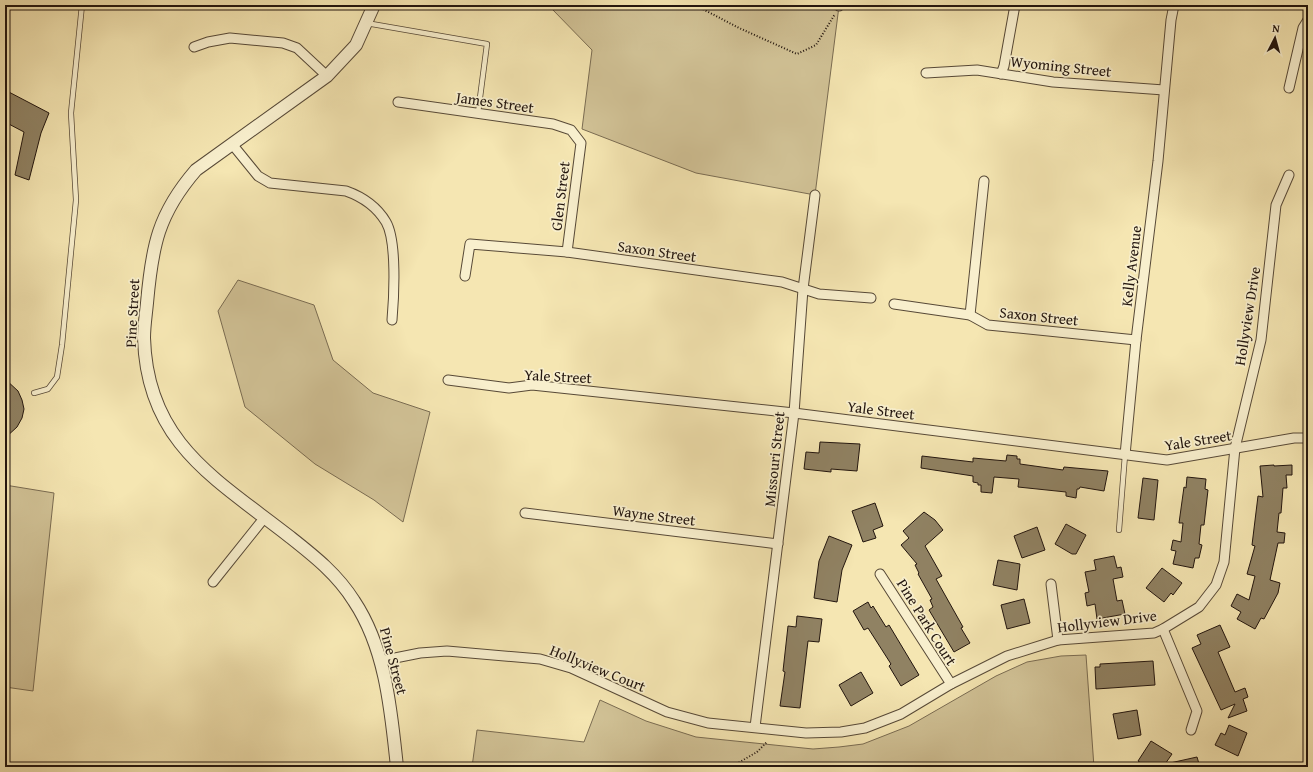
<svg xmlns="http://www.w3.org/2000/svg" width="1313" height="772" font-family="'Gentium Book Plus',serif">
  <rect width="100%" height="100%" fill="#f5e6b2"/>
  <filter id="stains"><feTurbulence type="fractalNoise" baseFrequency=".005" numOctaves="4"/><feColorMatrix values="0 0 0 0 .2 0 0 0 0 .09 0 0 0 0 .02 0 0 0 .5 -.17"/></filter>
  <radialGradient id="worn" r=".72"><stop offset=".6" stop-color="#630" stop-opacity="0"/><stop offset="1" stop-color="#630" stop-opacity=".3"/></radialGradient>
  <g fill="#d1c296" stroke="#7a6c52">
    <polygon points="527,5 805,5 809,9 839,6 815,195 696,173 582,129 592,50 552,9"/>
    <polygon points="238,280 314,305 333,360 373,393 430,412 403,522 374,500 315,464 245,407 218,311"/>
    <polygon points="5,485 54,493 33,691 5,687"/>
    <polygon points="1086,655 1094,767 472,767 477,730 584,742 600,700 646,721 696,737 813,749 839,747 863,744 909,726 996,676 1027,662 1061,656"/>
  </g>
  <g fill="#908263" stroke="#22150e">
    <polygon points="5,90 49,113 41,133 29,180 15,175 24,132 5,122"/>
    <polygon points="5,379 18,391 22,400 24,409 22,418 17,427 5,438"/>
    <polygon points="820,442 860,444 857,471 831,469 831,472 804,469 806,452 819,453"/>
    <polygon points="1007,455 1017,456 1017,459 1020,459 1020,464 1063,470 1064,467 1108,471 1104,491 1080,487 1079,489 1077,489 1076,498 1066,496 1066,492 1018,487 1019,479 994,477 992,493 981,492 981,485 978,485 978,483 973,482 973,476 921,468 922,456 973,462 973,458 1006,461"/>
    <polygon points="1274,465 1274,466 1292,465 1292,475 1286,475 1287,488 1283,488 1281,513 1279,513 1277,532 1285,533 1284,543 1278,543 1270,580 1280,583 1278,593 1264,619 1261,618 1255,629 1237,619 1241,612 1231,606 1237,594 1249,600 1255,576 1247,574 1255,546 1252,545 1258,496 1263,497 1260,466"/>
    <polygon points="1187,477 1206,479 1205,489 1208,490 1204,525 1201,525 1199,544 1202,545 1199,558 1195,558 1193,568 1173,564 1176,551 1171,550 1173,540 1181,542 1183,523 1179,523 1184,487 1186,488"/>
    <polygon points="1143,478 1158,480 1154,520 1138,518"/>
    <polygon points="875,503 883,526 873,530 876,538 863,542 852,511"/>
    <polygon points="924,512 935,520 943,530 925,546 942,576 936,579 963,627 961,628 970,643 954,652 929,610 933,607 930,600 932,599 918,574 919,573 915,565 917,564 901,545 909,538 903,531"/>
    <polygon points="1066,524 1086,535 1076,554 1072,554 1055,544"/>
    <polygon points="1037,527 1045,550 1022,558 1014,536"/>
    <polygon points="829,536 852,545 842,570 837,602 814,598 819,561"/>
    <polygon points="1114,556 1117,568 1121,567 1123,577 1113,579 1117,601 1122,600 1125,614 1097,619 1095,604 1087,606 1085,593 1089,592 1085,572 1096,570 1094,560"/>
    <polygon points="998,560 1020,564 1017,590 993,585"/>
    <polygon points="1162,568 1182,583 1173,595 1171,593 1164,602 1146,588"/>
    <polygon points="1024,599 1030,623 1007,629 1001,605"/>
    <polygon points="868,602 871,608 873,606 886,627 889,625 919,675 901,686 889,666 891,664 868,628 864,630 853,611"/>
    <polygon points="797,616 822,619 819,642 808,641 800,708 780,706 785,672 783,671 788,626 796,627"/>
    <polygon points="1220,625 1230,647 1218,652 1235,692 1245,688 1248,697 1243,699 1247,711 1228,718 1235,704 1221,710 1192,648 1201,644 1197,635"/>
    <polygon points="1153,661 1155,685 1096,689 1095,667 1100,667 1100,664"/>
    <polygon points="861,672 873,693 851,706 839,685"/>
    <polygon points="1137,710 1141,735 1118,739 1113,714"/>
    <polygon points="1229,725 1247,733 1238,756 1215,745 1221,733 1225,735"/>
    <polygon points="1151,741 1172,754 1163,767 1147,767 1138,761"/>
    <polygon points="1197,757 1200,767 1171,767 1170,763"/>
  </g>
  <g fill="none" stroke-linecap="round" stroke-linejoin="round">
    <defs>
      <g id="service">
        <polyline points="366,23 487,44 478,113"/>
        <polyline points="34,393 48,389 57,377 62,345 76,200 71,113 82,5"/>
        <polyline points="1119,530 1125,455"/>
      </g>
      <g id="minor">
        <polyline points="839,6 840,5"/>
        <polyline points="194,47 208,42 230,38 283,43 297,48 327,76"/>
        <polyline points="926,73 977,70 1053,82 1164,90"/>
        <polyline points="1001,74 1004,66 1015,5"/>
        <polyline points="1289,88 1303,28 1308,20"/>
        <polyline points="398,102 553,124 571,130 581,143 567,252"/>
        <path d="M232 144 258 176 270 183 346 191C363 197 377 207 386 222 397 241 394 297 392 320"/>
        <polyline points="465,276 470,244 567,252 782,282 819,294 871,298"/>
        <polyline points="894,304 970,315 988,325 1136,340"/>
        <polyline points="970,315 984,181"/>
        <polyline points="448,380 509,388 532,385 794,413 1167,460 1294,438 1308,438"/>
        <polyline points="1125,455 1136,340 1158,161 1171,20 1174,5"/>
        <polyline points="525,513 778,544"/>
        <polyline points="880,574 951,684"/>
        <polyline points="213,582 265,517"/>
        <polyline points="1051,584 1058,640"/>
        <polyline points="1163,629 1197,711 1191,730"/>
        <polyline points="380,661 420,653 447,651 540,659 571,668 667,712 708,723 806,733 841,732 865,728 901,714 951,684 1007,656 1058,640 1154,633 1163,629 1199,607 1216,585 1224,562 1235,448 1261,340 1276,205 1289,175"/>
        <polyline points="755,727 794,413 803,289 815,195"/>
      </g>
      <path id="tertiary" d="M374 5 356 45 327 76 196 170C158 214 152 246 147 303 146 314 144 326 144 338 147 443 216 479 290 537 314 556 337 574 354 601 386 649 391 711 397 767"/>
    </defs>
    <use href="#service" stroke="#574937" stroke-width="6"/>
    <use href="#minor" stroke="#574937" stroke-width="11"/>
    <use href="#tertiary" stroke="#574937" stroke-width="14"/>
    <g stroke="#22150e" stroke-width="2" stroke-dasharray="1 2" stroke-linecap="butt">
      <polyline points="695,5 739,28 797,54 816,45 835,14"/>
      <polyline points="731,767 757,752 767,742"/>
    </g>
    <use href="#service" stroke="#f8efcd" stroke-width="4.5"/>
    <use href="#minor" stroke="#f8efcd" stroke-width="9"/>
    <use href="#tertiary" stroke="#f8efcd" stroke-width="12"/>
  </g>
  <g text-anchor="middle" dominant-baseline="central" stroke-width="3.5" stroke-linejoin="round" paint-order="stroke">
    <g font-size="15" fill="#22150e" stroke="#f8efcd">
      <text transform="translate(1061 66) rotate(6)">Wyoming Street</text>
      <text transform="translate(495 102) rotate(8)">James Street</text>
      <text transform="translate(560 196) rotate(-83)">Glen Street</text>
      <text transform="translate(657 251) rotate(8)">Saxon Street</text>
      <text transform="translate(1131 266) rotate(-83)">Kelly Avenue</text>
      <text transform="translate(132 313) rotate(-87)">Pine Street</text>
      <text transform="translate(1039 316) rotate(6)">Saxon Street</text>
      <text transform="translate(1247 316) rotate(-81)">Hollyview Drive</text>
      <text transform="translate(558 376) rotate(3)">Yale Street</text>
      <text transform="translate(881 410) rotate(7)">Yale Street</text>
      <text transform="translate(1198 440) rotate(-9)">Yale Street</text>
      <text transform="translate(774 459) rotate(-84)">Missouri Street</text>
      <text transform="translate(654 515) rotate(7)">Wayne Street</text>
      <text transform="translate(1107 621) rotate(-7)">Hollyview Drive</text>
      <text transform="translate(927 622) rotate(58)">Pine Park Court</text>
      <text transform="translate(394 661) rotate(75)">Pine Street</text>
      <text transform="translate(598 668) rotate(22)">Hollyview Court</text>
    </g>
  </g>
  <rect width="1313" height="772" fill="none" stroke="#f5e6b2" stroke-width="20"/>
  <rect x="6" y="6" width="1301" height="760" fill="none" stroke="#22150e" stroke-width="2"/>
  <rect x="10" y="10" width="1293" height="752" fill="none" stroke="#22150e"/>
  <g transform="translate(1275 38) rotate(6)" stroke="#f8efcd" stroke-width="3" paint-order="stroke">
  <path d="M0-3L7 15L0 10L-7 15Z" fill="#22150e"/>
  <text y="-6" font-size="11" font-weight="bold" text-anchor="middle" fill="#22150e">N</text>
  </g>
  <rect width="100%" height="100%" filter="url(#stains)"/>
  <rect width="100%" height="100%" fill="url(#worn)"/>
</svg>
